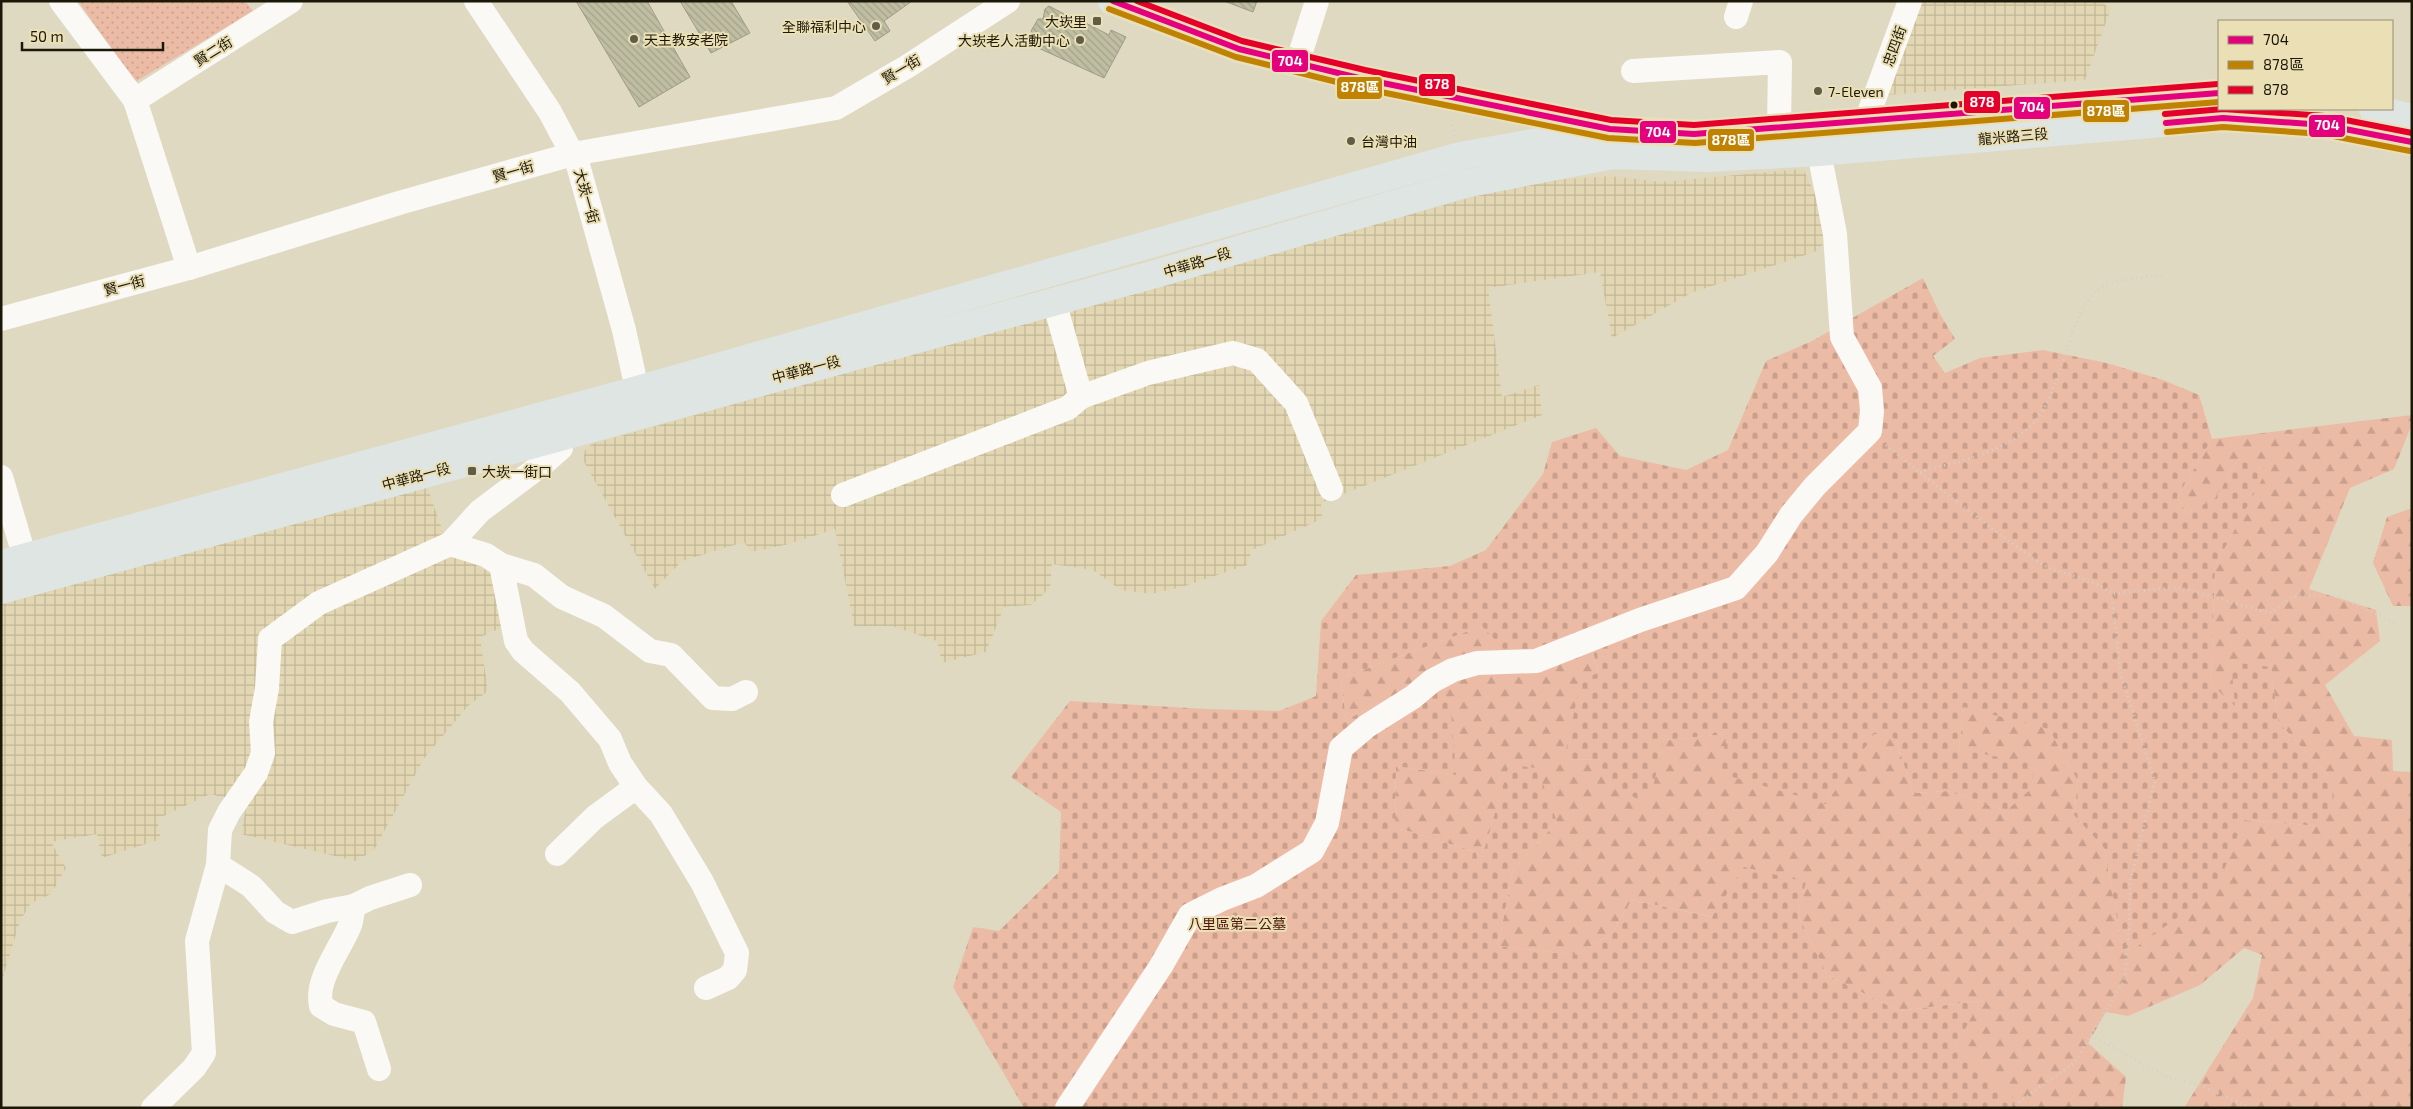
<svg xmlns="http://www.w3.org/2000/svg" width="2413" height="1109" font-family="'Exo 2','Noto Sans TC',sans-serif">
  <defs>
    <pattern id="industrial-grid" width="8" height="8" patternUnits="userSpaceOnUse" patternTransform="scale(1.25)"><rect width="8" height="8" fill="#e2d7b2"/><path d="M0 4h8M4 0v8" fill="none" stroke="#c1b898"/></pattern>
    <pattern id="forest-firs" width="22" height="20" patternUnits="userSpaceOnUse" patternTransform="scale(1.25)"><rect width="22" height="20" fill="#ecbba6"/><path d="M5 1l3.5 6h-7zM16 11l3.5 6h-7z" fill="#caa08d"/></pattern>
    <pattern id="cemetery-stones" width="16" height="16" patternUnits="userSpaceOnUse" patternTransform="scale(1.25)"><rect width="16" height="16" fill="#ecbba6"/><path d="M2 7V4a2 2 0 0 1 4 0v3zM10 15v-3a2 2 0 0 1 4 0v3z" fill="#caa08d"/></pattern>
    <pattern id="park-dots" width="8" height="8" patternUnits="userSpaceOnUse" patternTransform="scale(1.25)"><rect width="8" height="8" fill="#ecbba6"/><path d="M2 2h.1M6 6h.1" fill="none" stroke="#caa08d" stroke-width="1.8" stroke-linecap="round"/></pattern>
    <pattern id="building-back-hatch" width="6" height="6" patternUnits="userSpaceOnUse" patternTransform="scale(1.25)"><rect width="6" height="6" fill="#bfbea2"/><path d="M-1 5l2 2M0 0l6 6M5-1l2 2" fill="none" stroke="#a4a38a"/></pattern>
  </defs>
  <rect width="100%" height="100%" fill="#dfd9c2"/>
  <g fill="url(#industrial-grid)">
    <polygon points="1919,1 2098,1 2111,8 2085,80 1887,95"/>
    <polygon points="1803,169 1834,232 1817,251 1691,293 1612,338 1600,272 1488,288 1502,397 1539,385 1542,415 1321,503 1322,519 1252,550 1247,565 1182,587 1151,594 1121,590 1093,570 1052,564 1050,588 1031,605 1004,607 986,652 942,663 937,641 892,626 854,626 835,529 789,544 751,552 744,542 682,561 655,589 583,460 585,450 592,444 1526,182 1610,176 1661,182"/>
    <polygon points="426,484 450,551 491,573 506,626 480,637 488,691 468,706 425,757 374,850 356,861 241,834 247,803 210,794 157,819 161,839 102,858 97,834 51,842 66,868 51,894 31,903 20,921 1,984 1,603"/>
  </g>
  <g fill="url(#forest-firs)">
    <polygon points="2412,415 2412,424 2394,469 2350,488 2309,589 2376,610 2380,641 2325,685 2354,736 2392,740 2393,771 2412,772 2412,1108 2184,1108 2253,998 2262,955 2244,948 2200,985 2128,1016 2106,1012 2088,1043 2126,1077 2122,1108 2012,1108 2012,1097 1955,1048 1979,1001 1899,1011 1827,975 1798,915 1806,882 1713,917 1632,900 1611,934 1576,955 1498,946 1513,870 1557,822 1509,766 1479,869 1476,852 1395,827 1396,766 1456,775 1422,681 1346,720 1341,678 1482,626 1590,636 1598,674 1564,760 1599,759 1648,804 1664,740 1727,734 1875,732 1896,739 1913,793 1948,791 2006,811 1959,749 1963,706 2049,729 2078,781 2074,815 2104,848 2124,955 2215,890 2244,820 2319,826 2330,778 2278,722 2271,667 2235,707 2211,684 2215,566 2266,470 2239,459 2215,498 2187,514 2177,497 2212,439"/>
    <polygon points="2412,508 2412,606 2393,606 2373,563 2387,517"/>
  </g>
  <polygon fill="url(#cemetery-stones)" points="1923,278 1940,314 1955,339 1933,356 1945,373 1980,358 2043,350 2107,363 2163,380 2199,395 2212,439 2177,497 2187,514 2215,498 2239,459 2267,470 2215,566 2211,684 2235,706 2231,662 2271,667 2278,722 2330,778 2334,801 2319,826 2244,820 2216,890 2124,956 2104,848 2074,815 2078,781 2049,729 1963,707 1959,749 2033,764 2032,788 2006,811 1948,791 1913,793 1896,739 1875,733 1826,804 1719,773 1727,734 1664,740 1649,804 1609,786 1599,759 1564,760 1581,680 1598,673 1590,637 1520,667 1482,626 1341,678 1346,720 1422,681 1450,699 1456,775 1396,766 1395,827 1476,852 1479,868 1509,765 1537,768 1557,822 1513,870 1498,946 1576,955 1611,934 1632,900 1712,917 1744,867 1806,882 1798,915 1827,975 1899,1011 1980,1001 1955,1048 2013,1097 2012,1108 1024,1108 953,987 973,927 999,931 1059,872 1061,812 1011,777 1070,701 1206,709 1279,711 1316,696 1321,621 1356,575 1450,566 1486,550 1543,474 1552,442 1596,428 1620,456 1686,470 1728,450 1766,361 1812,341"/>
  <polygon fill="url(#park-dots)" points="78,1 245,1 253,11 135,82"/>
  <g fill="url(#building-back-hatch)" stroke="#9e9c8a">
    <polygon points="576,1 647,1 690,77 639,107"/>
    <polygon points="680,1 731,1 750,33 711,53"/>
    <polygon points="847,1 912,1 884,21 890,31 875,41"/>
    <polygon points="1224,1 1257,1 1253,12"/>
    <polygon points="1049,6 1064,14 1069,20 1072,16 1109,35 1111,30 1126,37 1104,78 1034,46 1036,38 1031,31 1038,19 1043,19 1045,9"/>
  </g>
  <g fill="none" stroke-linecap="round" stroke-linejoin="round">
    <g stroke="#d4d1ca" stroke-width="3" stroke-dasharray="1 4" stroke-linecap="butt">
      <polyline points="1451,120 1455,136"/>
      <path d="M1886 445C1935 485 1986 526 2039 562 2061 577 2091 575 2112 594L2177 587 2270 613 2293 596 2335 595 2398 624"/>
      <path d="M1920 472C1956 462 1995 455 2025 431 2067 398 2064 307 2104 286 2119 279 2147 277 2164 275"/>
      <polyline points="2091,1035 2165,1076 2204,1087 2251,1108"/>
      <polyline points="2011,1108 2074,1063 2124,981 2129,932 2130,882 2155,781 2120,672 2112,594"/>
    </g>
    <g stroke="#faf9f6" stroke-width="24">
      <polyline points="61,1 135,100 189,268"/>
      <polyline points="476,1 550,112 578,165 624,330 641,407"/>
      <polyline points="1736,17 1741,1"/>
      <polyline points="1297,64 1317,1"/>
      <polyline points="1633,71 1780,62 1779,127"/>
      <polyline points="135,100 291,1"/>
      <polyline points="1867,137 1866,121 1910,1"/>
      <polyline points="1,319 189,268 399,203 573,154 836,108 908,66 1008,1"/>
      <polyline points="1081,397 1148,373 1233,353 1257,360 1296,403 1331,489"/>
      <polyline points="1,477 30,575"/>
      <polyline points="843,495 1068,408 1081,397 1054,301"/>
      <polyline points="450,544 486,555 501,565 516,641 523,651 570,692 610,739 620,763 636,787 661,814 702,882 737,953 735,970 728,978 706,988"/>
      <polyline points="501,565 534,575 562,597 604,616 650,651 671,655 713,698 732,699 746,692"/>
      <polyline points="557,854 595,817 636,787"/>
      <path d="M218 865 251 886 275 912 292 922 327 911 354 906C352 912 352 920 350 925 340 950 315 979 321 1006L334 1014 364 1022 379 1069"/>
      <polyline points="354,906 370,898 410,885"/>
      <polyline points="153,1108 194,1068 204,1053 197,941 218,865 220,830 229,812 256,773 263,753 261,722 267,688 270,639 319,603 450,544 480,511 544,463 561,448 562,436 558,424"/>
      <polyline points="1067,1108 1161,966 1190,915 1222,899 1256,886 1312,851 1327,823 1341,748 1367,726 1413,697 1432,681 1453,670 1477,663 1536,661 1640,620 1736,588 1767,553 1791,515 1815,486 1870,431 1872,411 1870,388 1842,337 1835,234 1819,152"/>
    </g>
    <g stroke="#dfe5e3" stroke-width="28">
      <polyline points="1112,1 1239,49 1363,79 1610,129 1694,134 2219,93"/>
      <polyline points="2373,109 2412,118"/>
      <polyline points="1,564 637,390 1460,156 1610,129"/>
      <polyline points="1,590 1159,273 1464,184 1613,155 1708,158 1819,152 2223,118 2324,125 2412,142"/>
    </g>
    <defs>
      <g id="bus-1">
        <polyline points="1113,1 1239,49 1363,79 1610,129 1694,134 2219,93"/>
        <polyline points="2166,123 2223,118 2324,125 2412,142"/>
      </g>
      <g id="bus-2">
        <polyline points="1109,9 1236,57 1361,88 1608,138 1695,143 2219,102"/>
        <polyline points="2167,132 2223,127 2323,134 2410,151"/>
      </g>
      <g id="bus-3">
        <polyline points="1137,1 1242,41 1365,70 1611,120 1694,125 2218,84"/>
        <polyline points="2165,114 2223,109 2325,116 2412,133"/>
      </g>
    </defs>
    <use href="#bus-1" stroke="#ebdfb6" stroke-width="10"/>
    <use href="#bus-2" stroke="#ebdfb6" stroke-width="10"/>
    <use href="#bus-3" stroke="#ebdfb6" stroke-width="10"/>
    <use href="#bus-1" stroke="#e5007d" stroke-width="6"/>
    <use href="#bus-2" stroke="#c08202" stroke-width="6"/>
    <use href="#bus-3" stroke="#e4002b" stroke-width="6"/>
  </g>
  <g fill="#605c49" stroke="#ebdfb6" stroke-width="2">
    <rect x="1092" y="16" width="10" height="10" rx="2.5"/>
    <circle cx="876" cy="26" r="5"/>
    <circle cx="634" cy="39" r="5"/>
    <circle cx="1080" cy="40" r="5"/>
    <circle cx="1818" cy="91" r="5"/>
    <circle cx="1351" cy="141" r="5"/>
    <rect x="467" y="466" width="10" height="10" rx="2.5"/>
  </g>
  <circle fill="#1c1808" stroke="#ebdfb6" stroke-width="2" cx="1954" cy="105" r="4.5"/>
  <g text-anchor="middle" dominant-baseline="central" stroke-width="4" stroke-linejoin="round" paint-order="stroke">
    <g font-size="14" fill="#1c1808" stroke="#ebdfb6" text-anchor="start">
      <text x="1087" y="21" text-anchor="end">大崁里</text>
      <text x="866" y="26" text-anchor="end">全聯福利中心</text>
      <text x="644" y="39">天主教安老院</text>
      <text x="1070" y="40" text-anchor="end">大崁老人活動中心</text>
      <text x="1828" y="91">7-Eleven</text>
      <text x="1361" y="141">台灣中油</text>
      <text x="482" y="471">大崁一街口</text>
    </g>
    <g font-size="14" fill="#1c1808" stroke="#ebdfb6">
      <text transform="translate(1894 46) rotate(-70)">忠四街</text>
      <text transform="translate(213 51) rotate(-32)">賢二街</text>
      <text transform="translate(901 69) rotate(-31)">賢一街</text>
      <text transform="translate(2013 136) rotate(-5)">龍米路三段</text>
      <text transform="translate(513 171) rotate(-16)">賢一街</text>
      <text transform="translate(587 196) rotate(74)">大崁一街</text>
      <text transform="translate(1197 262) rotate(-17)">中華路一段</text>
      <text transform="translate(124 285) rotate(-15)">賢一街</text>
      <text transform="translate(806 369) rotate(-15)">中華路一段</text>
      <text transform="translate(416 476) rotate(-15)">中華路一段</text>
    </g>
    <g font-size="14" fill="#4d150a" stroke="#ebdfb6">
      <text x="1237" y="923">八里區第二公墓</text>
    </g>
  </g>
  <g stroke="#ebdfb6" stroke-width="2">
    <rect x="1271" y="49" width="38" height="24" rx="5" fill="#e5007d"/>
    <rect x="1418" y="73" width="38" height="24" rx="5" fill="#e4002b"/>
    <rect x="1336" y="76" width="47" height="24" rx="5" fill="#c08202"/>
    <rect x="1963" y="90" width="38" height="24" rx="5" fill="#e4002b"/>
    <rect x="2013" y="96" width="38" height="24" rx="5" fill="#e5007d"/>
    <rect x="2082" y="99" width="48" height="24" rx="5" fill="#c08202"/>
    <rect x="2308" y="114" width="38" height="24" rx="5" fill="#e5007d"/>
    <rect x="1639" y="120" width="38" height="24" rx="5" fill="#e5007d"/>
    <rect x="1707" y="128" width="48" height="24" rx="5" fill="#c08202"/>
  </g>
  <g font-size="14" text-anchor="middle" font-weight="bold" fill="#fff">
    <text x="1290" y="66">704</text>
    <text x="1437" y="89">878</text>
    <text x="1360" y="92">878區</text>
    <text x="1982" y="107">878</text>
    <text x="2032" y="112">704</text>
    <text x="2106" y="116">878區</text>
    <text x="2327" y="130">704</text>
    <text x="1658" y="137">704</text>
    <text x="1731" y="145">878區</text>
  </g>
  <rect width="2413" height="1109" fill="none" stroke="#1c1808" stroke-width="5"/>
  <rect x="2218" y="20" width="175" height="90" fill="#ebdfb6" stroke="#988f70"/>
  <rect x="2228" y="36" width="25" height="8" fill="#e5007d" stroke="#988f70"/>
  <text x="2263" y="45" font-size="15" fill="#1c1808">704</text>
  <rect x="2228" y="61" width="25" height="8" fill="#c08202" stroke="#988f70"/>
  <text x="2263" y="70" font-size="15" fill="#1c1808">878區</text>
  <rect x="2228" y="86" width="25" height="8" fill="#e4002b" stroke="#988f70"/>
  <text x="2263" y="95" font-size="15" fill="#1c1808">878</text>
  <path d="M22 42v8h141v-8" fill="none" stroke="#1c1808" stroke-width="2.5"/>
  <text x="30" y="42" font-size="15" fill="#1c1808" stroke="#ebdfb6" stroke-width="4" paint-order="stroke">50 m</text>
</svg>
